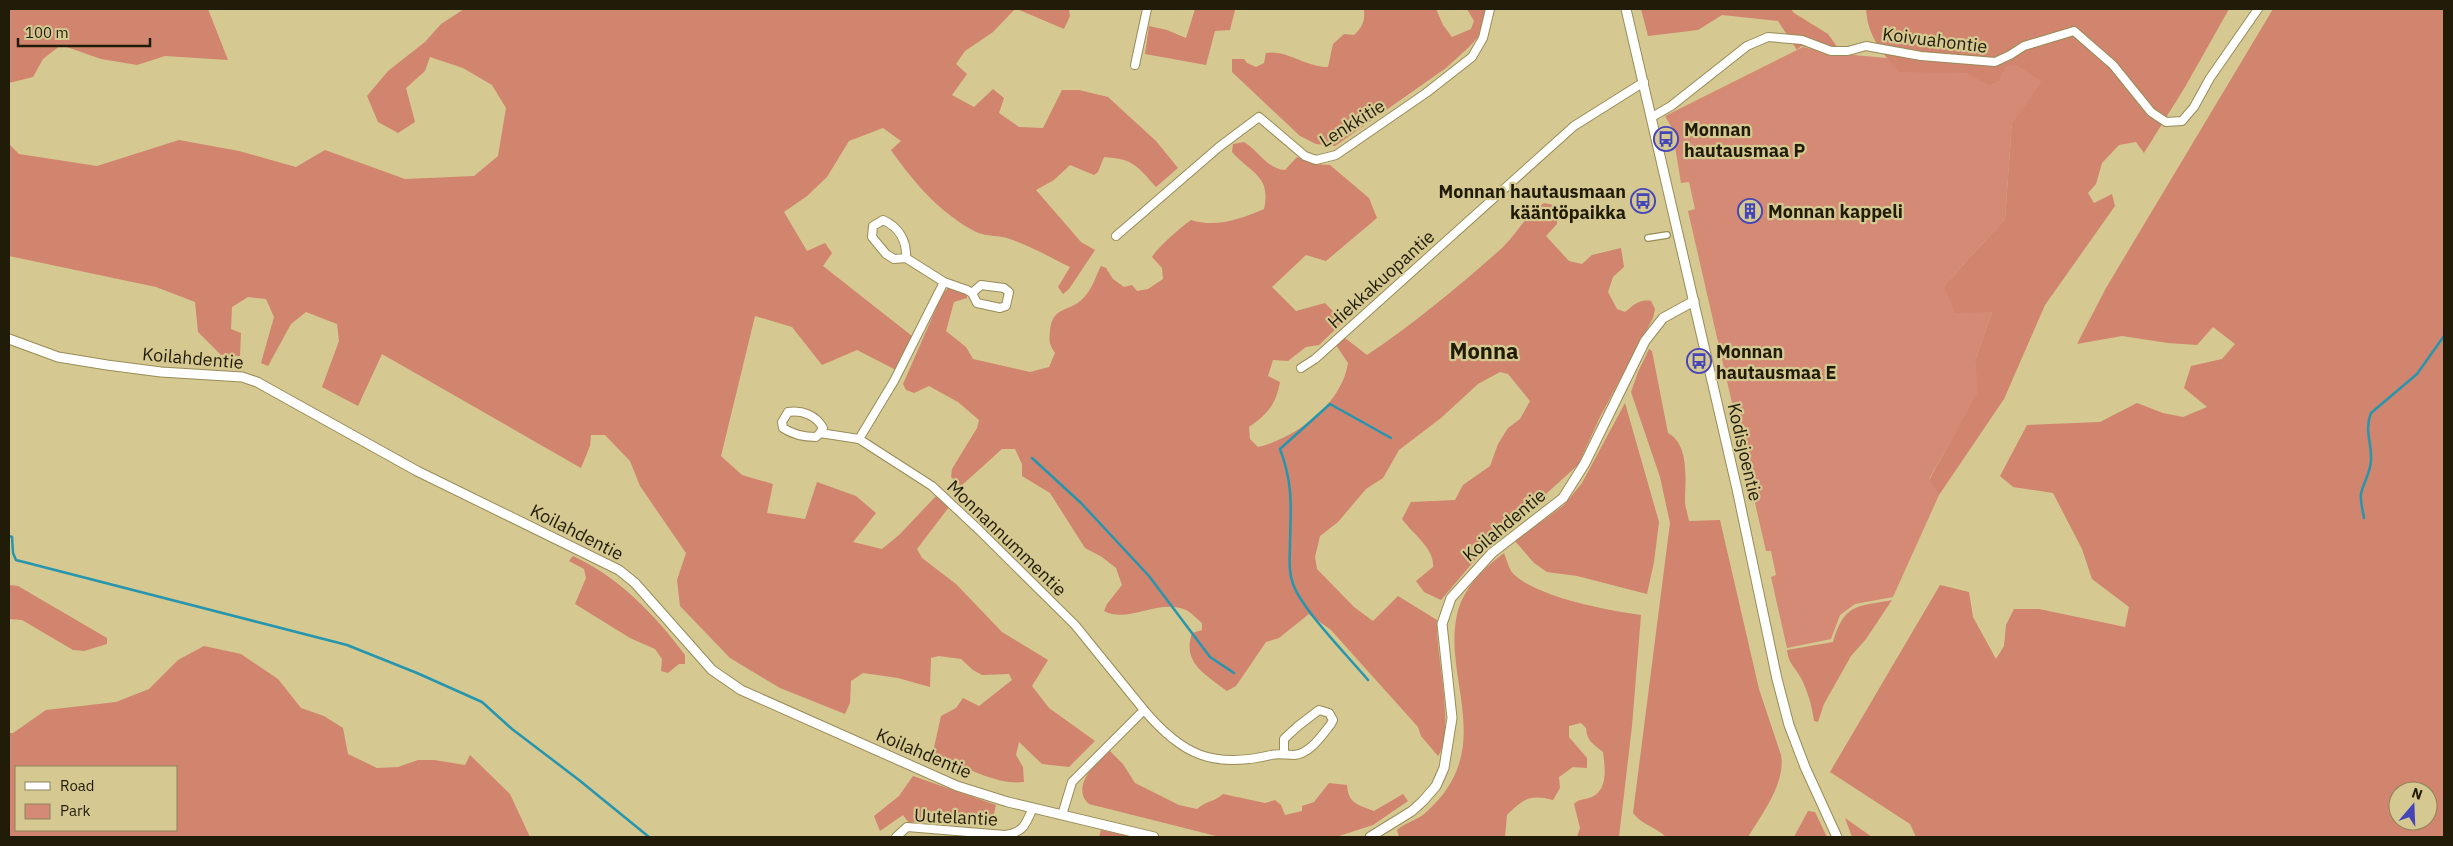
<svg xmlns="http://www.w3.org/2000/svg" width="2453" height="846" font-family="'IBM Plex Sans',sans-serif">
  <rect width="100%" height="100%" fill="#d5c891"/>
  <path fill="#d48a74" d="M1803 47C1862 62 1935 52 1989 84L2000 81 2006 65 2016 66 2043 82 2012 122 2005 219 1944 286 1992 312 1975 361 1979 392 1929 479 1939 495 1893 597 1855 604 1840 615 1831 639 1787 648 1771 577 1776 575 1771 551H1766L1688 211 1695 209 1689 182 1681 183 1672 128 1665 116Z"/>
  <g fill="#d1846e" fill-rule="evenodd">
    <polygon points="9,9 208,9 228,60 165,56 137,65 101,59 61,45 43,59 33,77 9,83"/>
    <path d="M464 9H1015L993 32 965 51 956 64 967 74 952 95 974 107 993 89 1004 98 999 113 1019 127 1043 128 1062 90H1079L1108 97 1156 141 1178 168 1156 187C1137 166 1134 159 1104 157L1098 172 1094 175 1070 165 1054 180 1036 190 1081 242 1095 250 1069 289 1063 294 1058 287 1070 267C1051 258 1031 246 1010 239 1000 235 987 237 976 232 940 213 914 183 891 150L901 141 883 128 849 141 827 177 807 196 784 212 807 251 825 243 832 253 823 266 912 336 896 370 857 350 822 365 792 327 755 316 721 456 742 475 773 484 767 513 805 519 817 482 856 496 876 513 853 542 882 549 899 535 938 494 949 507 917 549 922 558 956 584 1002 632 1048 660 1032 686 1049 708 1095 741 1069 767 1042 764 1019 742 1016 755 1023 767 1024 782C996 786 958 764 933 752L941 716 956 708 963 698 979 706 1012 680 1009 674 982 675 973 670 961 659 939 656 931 658 930 687 898 678 863 673 851 681 850 703 845 714 780 688 730 658 680 606 677 580 686 553 640 486 630 461 605 435H591L590 446 581 468 382 354 358 406 322 387 339 341 337 324 306 312 291 324 268 366 261 363 274 317 266 299 248 297 232 307 231 329 241 333 240 356 221 355 198 332 195 302 156 287 9 256V144L19 154 97 166 179 140 239 151 296 167 325 150 405 179 474 176 498 156 506 108 492 85 463 68 430 57 425 71 406 88 415 122 398 133 378 122 367 96 388 71 425 42 441 24Z"/>
    <polygon points="1017,9 1069,9 1070,16 1064,29"/>
    <polygon points="1195,9 1235,10 1230,30 1215,31 1206,65 1145,54 1149,26 1167,30 1186,38"/>
    <path d="M1364 9H1436L1443 25 1452 37 1471 29 1474 21 1467 9H1486L1478 37 1469 47 1446 68 1335 146 1316 144 1300 136 1232 72V59H1244L1247 63 1256 67 1264 63 1266 53C1285 49 1306 67 1328 67L1333 44 1344 34 1354 35C1363 27 1365 20 1364 9Z"/>
    <polygon points="1641,9 1791,9 1794,13 1828,34 1843,55 1801,46 1797,50 1778,21 1722,15 1698,30 1648,36"/>
    <path d="M1866 9H2229L2185 87 2144 153 2136 142 2119 145 2102 163 2096 184 2088 193 2094 203 2112 194 2115 206 2045 305 2004 399 1939 495 1929 480 1978 392 1975 361 1992 312 1955 313 1944 286 2005 219 2012 122 2042 82 2016 66H2006L2000 81 1989 85 1966 73 1899 72C1881 51 1868 37 1866 9Z"/>
    <path d="M2273 9H2444V837H1916L1910 824 1830 772 1940 585 1969 592 1973 617 1996 659 2004 646 2006 625 2014 609H2039L2125 627 2129 607 2092 579 2082 549 2053 493 2013 487 2000 476 2027 425 2100 422 2137 403 2163 413 2183 417 2207 407 2184 388 2191 366 2222 359 2235 344 2213 327 2197 345 2168 343 2122 336 2077 344 2106 288ZM2398 791H2428V821H2398Z"/>
    <path d="M1244 142C1258 150 1267 169 1285 170L1297 157 1315 164 1330 165 1369 198 1377 218 1326 261 1306 255 1272 287 1296 311 1325 303 1343 322 1319 345 1306 347 1288 361 1273 360 1268 376 1280 382C1276 404 1268 414 1249 427L1250 439 1258 447C1296 438 1342 404 1348 363L1336 345 1345 338 1367 355C1415 323 1459 286 1502 248 1517 234 1526 214 1544 203L1563 207 1557 215V224L1546 236 1569 261 1582 264 1592 255 1621 248 1624 267 1613 277 1608 292 1617 309 1625 312C1634 305 1639 299 1651 301L1655 309 1653 318 1600 417 1578 465 1537 502 1506 523 1475 551V560L1441 600 1424 592 1416 581 1433 567C1435 549 1412 533 1402 519L1411 502 1455 500 1463 485 1490 466 1498 444 1508 428 1520 419 1530 401 1508 374 1500 372 1478 384 1441 418 1399 450 1383 478 1366 489 1338 522 1320 536 1315 557 1317 569 1354 607 1373 621 1398 596 1437 620C1435 653 1456 731 1438 756L1421 736 1418 727 1331 630 1309 614 1279 638 1266 642 1236 686 1227 691C1205 674 1182 663 1192 633L1202 630V623C1197 619 1192 613 1186 610 1159 598 1128 624 1104 611L1107 604 1122 585 1116 568 1102 557 1085 548 1050 493 1022 476V464L1015 449H1002L961 486 951 477 952 469 977 428 979 420 958 402 929 386 914 393 906 390 903 384 942 295 948 288 958 287 967 291V298L954 302 946 331 966 347 973 359 1030 372 1049 367 1055 353C1049 344 1049 341 1050 331 1052 304 1073 313 1086 295 1093 287 1096 275 1101 266L1106 268 1113 279 1124 287 1132 285 1137 291 1148 289 1163 279 1162 268 1152 257C1158 247 1181 227 1191 220 1216 228 1241 219 1264 209 1271 176 1253 175 1232 152L1233 144Z"/>
    <path d="M1649 349 1652 351 1668 433C1690 445 1685 480 1685 501 1685 507 1688 515 1689 521L1720 520 1759 689 1781 755C1786 783 1762 814 1748 837H1666C1656 827 1642 825 1633 813L1670 523 1660 477 1631 392 1638 372Z"/>
    <polygon points="1625,403 1659,522 1654,562 1647,594 1577,576 1547,572 1534,563 1515,541 1564,505 1582,483"/>
    <path d="M1504 553C1506 558 1508 566 1511 571 1530 596 1610 611 1641 615L1632 726 1619 837H1577L1580 828 1574 804C1579 799 1582 800 1589 798 1609 792 1605 767 1603 752 1593 744 1587 741 1586 728L1581 723 1569 726V737L1587 758V768L1573 767 1559 777 1560 788 1553 800C1529 794 1524 799 1507 815L1505 837H1399L1397 830C1405 823 1414 821 1423 815 1430 809 1441 798 1446 790 1486 734 1444 671 1457 615 1463 588 1483 569 1504 553Z"/>
    <path d="M573 556C619 577 655 615 685 655V664H679L668 673 661 671 662 659 655 649 630 638 575 604 586 578 584 569 569 561Z"/>
    <polygon points="9,585 18,586 107,638 107,644 84,651 73,650 22,620 9,619"/>
    <path d="M1892 600 1866 639 1851 656 1824 704 1818 722 1814 721C1812 706 1808 692 1801 678 1795 667 1788 663 1787 650L1833 642C1845 603 1856 607 1892 600Z"/>
    <path d="M204 646 241 654 278 679 301 708 324 716 343 728 348 754 377 768 398 767 418 760H434L465 765 470 755 510 794 530 837H9V733H13L46 710 116 702 149 689 178 660ZM16 767H176V830H16Z"/>
    <path d="M1109 750 1123 764 1135 783 1179 805 1197 809C1205 801 1215 802 1223 794L1265 803 1275 800 1281 805 1285 815 1302 811V806L1314 802 1329 783 1347 785C1348 804 1359 805 1374 811L1403 794 1408 801 1373 825 1336 837H1220L1089 804C1070 787 1096 762 1109 750Z"/>
    <polygon points="913,776 996,805 993,818 937,818 909,823 903,815 880,831 874,816 899,796"/>
    <polygon points="1808,811 1815,812 1827,837 1794,837"/>
    <polygon points="1845,818 1872,837 1852,837"/>
    <polygon points="1101,830 1135,837 1099,837"/>
  </g>
  <g fill="none" stroke-linecap="round" stroke-linejoin="round">
    <g stroke="#2695ae" stroke-width="2.5">
      <polyline points="1032,458 1081,503 1149,576 1210,657 1234,673"/>
      <path d="M2364 518C2363 511 2360 502 2361 494 2363 483 2371 472 2371 460 2372 443 2364 430 2371 413L2417 374 2444 336"/>
      <polyline points="9,536 12,537 13,553 16,560 347,645 417,673 482,702 512,729 579,780 649,837"/>
      <path d="M1368 680C1348 656 1303 611 1293 584 1288 571 1290 556 1290 542 1291 506 1293 483 1280 449L1330 404 1391 438"/>
    </g>
    <defs>
      <polyline id="pedestrian" points="1648,238 1667,235"/>
      <g id="minor">
        <polyline points="1135,65 1147,9"/>
        <polyline points="1652,117 1671,106 1747,46 1768,37 1802,40 1831,51 1848,51 1866,46 1921,56 1995,62 2010,55 2024,46 2074,31 2113,65 2151,112 2166,122 2182,121 2194,107 2210,78 2258,9"/>
        <polyline points="1116,236 1219,147 1259,117 1305,156 1316,160 1336,155 1426,93 1472,57 1483,38 1490,9"/>
        <path d="M906 258C907 241 899 227 883 220L873 226 872 237 886 254 894 259 906 258 944 282 967 290 972 293 977 303 1000 308 1006 306 1009 292 1004 288 981 285 972 293"/>
        <polyline points="944,282 894,381 859,439 932,486 978,529 1075,625 1144,710 1072,782 1062,815"/>
        <polyline points="1301,368 1315,359 1574,126 1644,82"/>
        <path d="M820 433 823 428C816 415 802 410 788 412L782 422 783 428C792 434 804 437 816 437L820 433 859 439"/>
        <path d="M1144 710C1182 755 1213 769 1271 755 1279 753 1286 755 1294 755 1310 754 1322 735 1331 724L1333 720 1329 713 1319 710 1298 726 1284 739V754"/>
        <path d="M896 837 907 827 1005 835C1025 832 1025 824 1033 808"/>
      </g>
      <g id="tertiary">
        <polyline points="1626,9 1737,489 1777,679 1789,725 1805,767 1837,837"/>
        <polyline points="9,339 58,357 107,365 161,372 242,377 257,382 417,471 619,570 635,583 712,670 741,690 957,786 1008,802 1154,837"/>
        <polyline points="1370,837 1412,811 1423,801 1436,786 1444,768 1452,718 1442,624 1451,598 1492,553 1563,498 1585,463 1645,341 1663,318 1694,301"/>
      </g>
    </defs>
    <use href="#pedestrian" stroke="#988c57" stroke-width="8"/>
    <use href="#minor" stroke="#988c57" stroke-width="10"/>
    <use href="#tertiary" stroke="#988c57" stroke-width="11"/>
    <use href="#pedestrian" stroke="#fff" stroke-width="5.5"/>
    <use href="#minor" stroke="#fff" stroke-width="8"/>
    <use href="#tertiary" stroke="#fff" stroke-width="9"/>
  </g>
  <defs>
    <symbol id="bus-ring" viewBox="-11 -11 22 22"><circle r="9.5" fill="#d5c891" stroke="#4545ba" stroke-width="1.5"/><path d="M-5-6H5V4H4V6H2V4H-2V6H-4V4H-5ZM-3.5-4V0h7V-4ZM-3.5 1.2v1.5H-2V1.2ZM2 1.2v1.5H3.5V1.2Z" fill="#4545ba"/></symbol>
    <symbol id="building-ring" viewBox="-11 -11 22 22"><circle r="9.5" fill="#d5c891" stroke="#4545ba" stroke-width="1.5"/><path d="M-4-6H4V6H1V3H-1V6H-4ZM-2.5-4.3h1.7v1.8h-1.7ZM.8-4.3h1.7v1.8H.8ZM-2.5-1h1.7V.8h-1.7ZM.8-1h1.7V.8H.8Z" fill="#4545ba"/></symbol>
  </defs>
  <g fill-rule="evenodd">
    <use href="#bus-ring" x="1652" y="125" width="28" height="28"/>
    <use href="#bus-ring" x="1629" y="187" width="28" height="28"/>
    <use href="#building-ring" x="1736" y="197" width="28" height="28"/>
    <use href="#bus-ring" x="1685" y="347" width="28" height="28"/>
  </g>
  <g text-anchor="middle" dominant-baseline="central" stroke-width="4.5" stroke-linejoin="round" paint-order="stroke">
    <g font-size="18" fill="#211c07" stroke="#d5c891">
      <text transform="translate(1935 40) rotate(7)">Koivuahontie</text>
      <text transform="translate(1352 123) rotate(-32)">Lenkkitie</text>
      <text transform="translate(1381 279) rotate(-42)">Hiekkakuopantie</text>
      <text transform="translate(193 358) rotate(5)">Koilahdentie</text>
      <text transform="translate(1745 452) rotate(77)">Kodisjoentie</text>
      <text transform="translate(1504 525) rotate(-40)">Koilahdentie</text>
      <text transform="translate(577 532) rotate(27)">Koilahdentie</text>
      <text transform="translate(1007 538) rotate(44)">Monnannummentie</text>
      <text transform="translate(924 753) rotate(23)">Koilahdentie</text>
      <text transform="translate(956 817) rotate(3)">Uutelantie</text>
    </g>
    <g font-size="18" font-weight="bold" fill="#211c07" stroke="#d5c891" text-anchor="start">
      <text x="1684" y="129">Monnan<tspan x="1684" dy="21">hautausmaa P</tspan></text>
      <text x="1626" y="191" text-anchor="end">Monnan hautausmaan<tspan x="1626" dy="21">kääntöpaikka</tspan></text>
      <text x="1768" y="211">Monnan kappeli</text>
      <text x="1716" y="351">Monnan<tspan x="1716" dy="21">hautausmaa E</tspan></text>
    </g>
    <g font-size="22" font-weight="bold" fill="#211c07" stroke="#d5c891">
      <text x="1484" y="350">Monna</text>
    </g>
  </g>
  <rect width="2453" height="846" fill="none" stroke="#211c07" stroke-width="20"/>
  <rect x="15" y="766" width="162" height="65" fill="#d5c891" stroke="#8d835a"/>
  <rect x="25" y="782" width="25" height="8" fill="#ffffff" stroke="#8d835a"/>
  <text x="60" y="791" font-size="15" fill="#211c07">Road</text>
  <rect x="25" y="804" width="25" height="15" fill="#d48a74" stroke="#8d835a"/>
  <text x="60" y="816" font-size="15" fill="#211c07">Park</text>
  <g transform="translate(2413 806) rotate(19)"><circle r="24" fill="#d5c891" stroke="#8d835a"/>
  <path d="M0-4L9 19L0 12L-9 19Z" fill="#4545ba"/>
  <text y="-8" font-size="14" font-weight="bold" text-anchor="middle" fill="#211c07">N</text>
  </g>
  <path d="M18 38v8h132v-8" fill="none" stroke="#211c07" stroke-width="2.5"/>
  <text x="25" y="38" font-size="15" fill="#211c07" stroke="#d5c891" stroke-width="4" paint-order="stroke">100 m</text>
</svg>
